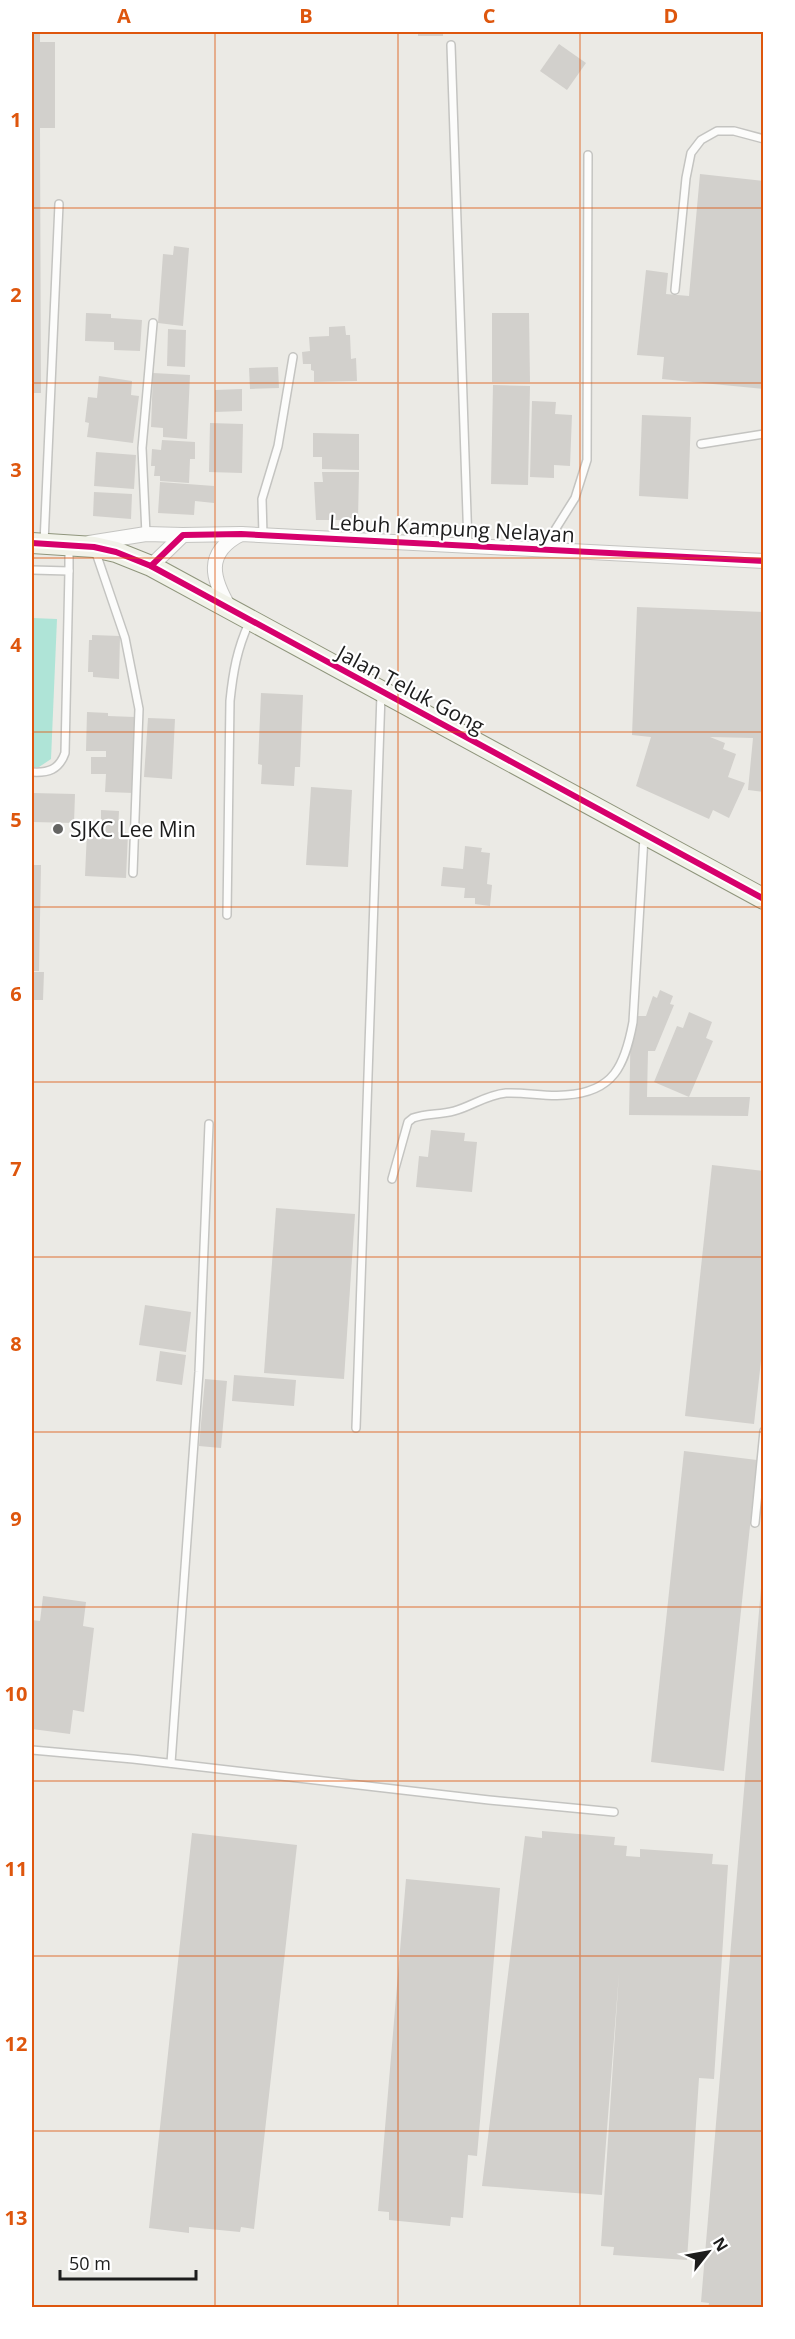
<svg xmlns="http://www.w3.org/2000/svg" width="795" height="2339" font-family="'Open Sans',sans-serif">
  <rect width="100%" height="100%" fill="#ebeae5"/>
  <polygon fill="#afe4d7" points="32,618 57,619 51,759 39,767 32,767"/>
  <g fill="#d2d0cc">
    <polygon points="32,32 40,32 40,42 55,42 55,128 40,128 41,393 32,393"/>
    <rect x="418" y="32" width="25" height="4"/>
    <polygon points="559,44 586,63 567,90 540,71"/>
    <polygon points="700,174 764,181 764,389 662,379 664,357 637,355 646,270 668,273 666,294 689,296"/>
    <polygon points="174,246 189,248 183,326 158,323 163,254 173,255"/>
    <polygon points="86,313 111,314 111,318 142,320 140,351 114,350 114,342 85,341"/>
    <polygon points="492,313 529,313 530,382 492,382"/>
    <polygon points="345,326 346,335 350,335 351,359 356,358 357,381 314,382 314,371 311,370 311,364 303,364 302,352 310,351 309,337 329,336 329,327"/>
    <polygon points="168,329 186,330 185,367 167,366"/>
    <polygon points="278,367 279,388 250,389 249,368"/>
    <polygon points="153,373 190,375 187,439 163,437 163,428 151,427"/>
    <polygon points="99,376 132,381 131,395 139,396 133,443 87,437 89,423 85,422 88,397 97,398"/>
    <polygon points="493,385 530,386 528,485 491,484"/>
    <polygon points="242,389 242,411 215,412 215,390"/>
    <polygon points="532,401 556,402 555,414 572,415 570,466 554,465 554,478 530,477"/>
    <polygon points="642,415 691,417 688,499 639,496"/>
    <polygon points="210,423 243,424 242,473 209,472"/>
    <polygon points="313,433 359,434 359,470 322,469 322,457 313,457"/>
    <polygon points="162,440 195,442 195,459 190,459 189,483 160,481 160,476 154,476 155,466 151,466 152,449 161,450"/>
    <polygon points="96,452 136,455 134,489 94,486"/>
    <polygon points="322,472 359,472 358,520 316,520 314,482 323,482"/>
    <polygon points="160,482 214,486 214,503 195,501 194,515 158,513"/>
    <polygon points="94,492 132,494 131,519 93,516"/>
    <polygon points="637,607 764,612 764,792 748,790 753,738 710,737 725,743 723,749 736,754 728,777 745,783 729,818 713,810 709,819 636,786 651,737 632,735"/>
    <polygon points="92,635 120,636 119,679 93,677 93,672 88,672 89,640 92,640"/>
    <polygon points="261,693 303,695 300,767 295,767 294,786 261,784 262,765 258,764"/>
    <polygon points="87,712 108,713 108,716 135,717 134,793 105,792 106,774 91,774 91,757 106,757 106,751 86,751"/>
    <polygon points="148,718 175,719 172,779 144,777"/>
    <polygon points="311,787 352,790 348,867 306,865"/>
    <polygon points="32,793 75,794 74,823 32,822"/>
    <polygon points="101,810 119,811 118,832 128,833 126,878 85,876 87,831 101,832"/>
    <polygon points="465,846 482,848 481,852 490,853 487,884 492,885 490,906 475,904 475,898 464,898 465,888 441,886 443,867 463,869"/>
    <polygon points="32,865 41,865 39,971 32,971"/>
    <polygon points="32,972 44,972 43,1000 32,1000"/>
    <polygon points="660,990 673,996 670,1004 674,1005 655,1051 648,1051 647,1097 750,1097 748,1116 629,1115 631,1016 646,1016 653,996 657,998"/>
    <polygon points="689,1012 712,1022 706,1038 713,1041 689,1097 654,1082 677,1026 683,1028"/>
    <polygon points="431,1130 465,1133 464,1141 477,1142 472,1192 416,1187 419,1156 428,1157"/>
    <polygon points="712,1165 764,1171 764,1334 754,1424 685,1416"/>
    <polygon points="276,1208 355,1214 344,1379 264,1373"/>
    <polygon points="145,1305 191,1312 186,1352 139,1345"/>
    <polygon points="160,1351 186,1355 182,1385 156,1381"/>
    <polygon points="234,1375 296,1380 294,1406 232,1401"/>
    <polygon points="205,1379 227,1381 221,1448 199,1446"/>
    <polygon points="684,1451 757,1460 724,1771 651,1762"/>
    <polygon points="762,1576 764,1576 764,2308 708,2308 709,2303 701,2302"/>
    <polygon points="43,1596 86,1602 83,1626 94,1628 84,1712 73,1710 70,1734 32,1729 32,1620 40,1621"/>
    <polygon points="542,1831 615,1837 614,1845 627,1846 626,1856 640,1857 640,1849 713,1854 712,1864 728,1865 714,2079 699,2078 687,2260 613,2255 614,2247 601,2246 619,1973 602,2195 482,2186 525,1836 542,1838"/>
    <polygon points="192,1833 297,1845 254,2229 241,2227 240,2232 189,2227 189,2233 149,2228"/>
    <polygon points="406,1879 500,1888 477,2156 468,2155 463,2218 451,2217 450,2226 389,2220 389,2212 378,2211"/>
  </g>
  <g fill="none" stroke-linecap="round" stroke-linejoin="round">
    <defs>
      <g id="lane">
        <polyline points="451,45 468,545"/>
        <polyline points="675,290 686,178 691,153 701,140 717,131 734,131 764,139"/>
        <polyline points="701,444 764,434"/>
        <polyline points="146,534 142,448 153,323"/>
        <polyline points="263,535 262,499 278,446 293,357"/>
        <polyline points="44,543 59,204"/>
        <polyline points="543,549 575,498 587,460 588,155"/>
        <polyline points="95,550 125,638 139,709 133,873"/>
        <polyline points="32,570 69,571 69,548"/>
        <path d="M32 772C48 773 59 770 65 753L69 571"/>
        <path d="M227 915 230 701C233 672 237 649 249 623"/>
        <path d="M392 1179 408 1122 413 1118C427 1113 440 1115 454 1111 472 1106 486 1095 506 1093 526 1092 546 1097 566 1095 614 1092 625 1065 633 1022L644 837"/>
        <polyline points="356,1428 381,694"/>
        <polyline points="755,1523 764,1431"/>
        <polyline points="32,1750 133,1759 489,1800 614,1812"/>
        <polyline points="171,1763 199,1372 209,1124"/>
      </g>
      <g id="street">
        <polyline points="89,543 146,534 183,535"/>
        <polyline points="151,566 183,535 241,534 764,561"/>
        <path d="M230 609C212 579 204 553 241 534"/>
      </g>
      <polyline id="secondary" points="32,543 94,547 116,552 151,566 764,899"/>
    </defs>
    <use href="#lane" stroke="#c4c4c1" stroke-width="10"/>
    <use href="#street" stroke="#c4c4c1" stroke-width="16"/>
    <use href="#secondary" stroke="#8f957c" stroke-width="22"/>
    <use href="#lane" stroke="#fcfcfb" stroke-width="7"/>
    <use href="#street" stroke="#fcfcfb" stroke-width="14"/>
    <use href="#secondary" stroke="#f1f2e9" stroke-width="20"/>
    <defs>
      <g id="cycleway">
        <polyline points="32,543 94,547 116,552 151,566 764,899"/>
        <polyline points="151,566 183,535 241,534 764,561"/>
      </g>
    </defs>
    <use href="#cycleway" stroke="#fff" stroke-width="10"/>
    <use href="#cycleway" stroke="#d6006c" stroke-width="6"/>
  </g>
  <path fill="none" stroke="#de560d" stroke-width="1.5" stroke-opacity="0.55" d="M215 32V2308M398 32V2308M580 32V2308M32 208H764M32 383H764M32 558H764M32 732H764M32 907H764M32 1082H764M32 1257H764M32 1432H764M32 1607H764M32 1781H764M32 1956H764M32 2131H764"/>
  <circle fill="#656563" stroke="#fff" stroke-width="2" cx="58" cy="829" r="6"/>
  <g text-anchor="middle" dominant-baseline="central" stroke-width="4.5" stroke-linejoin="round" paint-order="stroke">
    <g font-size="21" fill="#1d1d1d" stroke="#fff">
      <text transform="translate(452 528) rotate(3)">Lebuh Kampung Nelayan</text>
      <text transform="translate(411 689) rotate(28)">Jalan Teluk Gong</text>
    </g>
    <g font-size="21" fill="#1d1d1d" stroke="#fff" text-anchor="start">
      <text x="70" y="829">SJKC Lee Min</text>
    </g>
  </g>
  <rect width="795" height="2339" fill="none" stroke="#ffffff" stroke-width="66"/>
  <g transform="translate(708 2252) rotate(59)" stroke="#ffffff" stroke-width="4.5" paint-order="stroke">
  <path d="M0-4.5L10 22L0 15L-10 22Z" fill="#1d1d1d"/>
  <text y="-9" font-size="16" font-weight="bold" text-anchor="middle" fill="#1d1d1d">N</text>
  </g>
  <path d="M60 2270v9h136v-9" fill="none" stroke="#1d1d1d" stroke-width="3"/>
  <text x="69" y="2270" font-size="18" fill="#1d1d1d" stroke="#ffffff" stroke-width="4.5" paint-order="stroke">50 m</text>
  <rect x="33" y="33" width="729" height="2273" fill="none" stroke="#de560d" stroke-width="2"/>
  <g font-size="20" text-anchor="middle" font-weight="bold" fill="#de560d">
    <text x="124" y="23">A</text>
    <text x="306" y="23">B</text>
    <text x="489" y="23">C</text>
    <text x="671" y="23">D</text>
    <text x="16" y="127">1</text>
    <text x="16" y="302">2</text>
    <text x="16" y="477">3</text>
    <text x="16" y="652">4</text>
    <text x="16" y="827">5</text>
    <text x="16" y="1001">6</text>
    <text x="16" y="1176">7</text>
    <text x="16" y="1351">8</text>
    <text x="16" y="1526">9</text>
    <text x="16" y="1701">10</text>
    <text x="16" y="1876">11</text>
    <text x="16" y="2051">12</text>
    <text x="16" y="2225">13</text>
  </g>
</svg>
